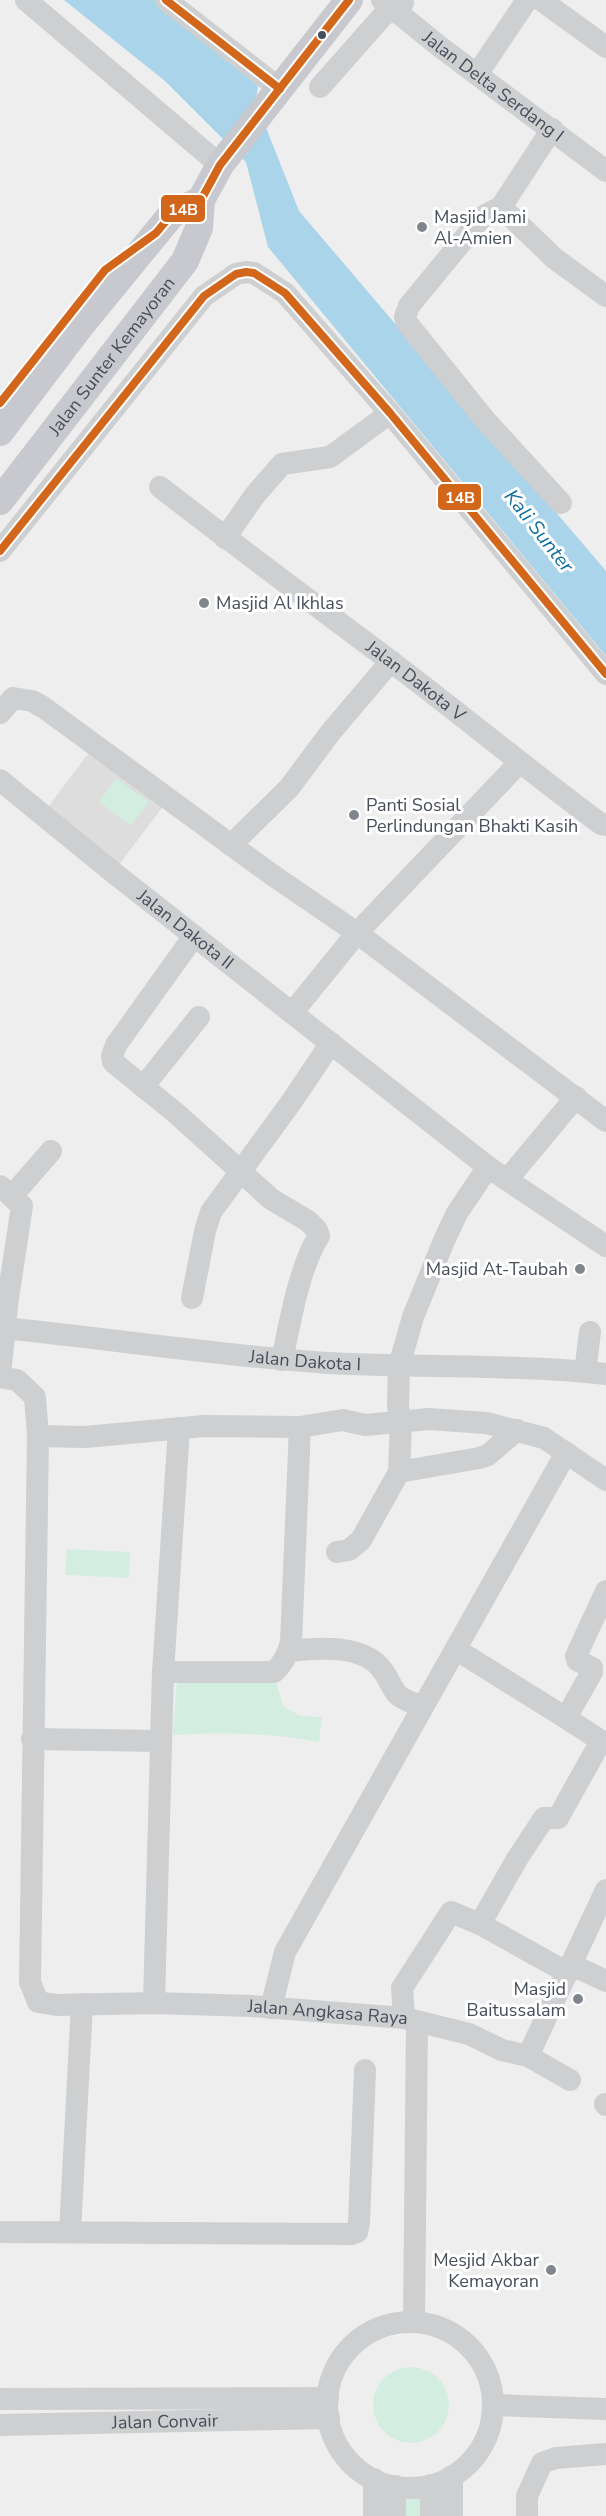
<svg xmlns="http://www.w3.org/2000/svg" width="606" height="2516" font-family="'Nunito Sans',sans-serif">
  <rect width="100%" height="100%" fill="#efeeee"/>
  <polygon fill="#ddddde" points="91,750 164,805 118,866 45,811"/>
  <g fill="#d3ede0">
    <polygon points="116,778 149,802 131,826 99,802"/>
    <polygon points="67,1549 130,1552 129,1578 65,1575"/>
    <path d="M274 1675 283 1706 300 1716 322 1717 319 1742C270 1733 223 1732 173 1735L177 1679Z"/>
    <circle cx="411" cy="2405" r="38"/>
    <polygon points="431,2485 431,2516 394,2516 395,2486"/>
  </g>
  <polygon fill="#a9d4ea" points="64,0 156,0 258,86 247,156 261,115 299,211 606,571 606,656 268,247 246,162 165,81"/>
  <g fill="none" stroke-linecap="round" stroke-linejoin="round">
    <g stroke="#cdcfd1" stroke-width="22">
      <polyline points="26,0 220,165"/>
      <polyline points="166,0 280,89"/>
      <path id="s1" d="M382 0 439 46 606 171"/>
      <polyline points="541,0 606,47"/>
      <polyline points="478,73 527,0"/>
      <polyline points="320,87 381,18 389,10 397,12 403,3"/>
      <polyline points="552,129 501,207 482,217 409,306 405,317 407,323 485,420 561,503"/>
      <polyline points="501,207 554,258 606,296"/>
      <path id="s2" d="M160 487C236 546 313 603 389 660 461 714 529 771 601 824L606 825"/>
      <polyline points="225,538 255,495 282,464 330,457 390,413"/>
      <polyline points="0,551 204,296 236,274 246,272 254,273 285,293 390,413 606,674"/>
      <polyline points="0,713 13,698 32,701 43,707 271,874 357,933 606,1121"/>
      <path id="s3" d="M0 780 114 873 488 1167 606 1246"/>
      <polyline points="231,845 289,788 330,733 391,661"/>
      <path d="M194 936 116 1045 112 1056 113 1062 177 1114 271 1199 308 1221 317 1230 319 1236C299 1267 290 1323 282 1360"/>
      <polyline points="292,1013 357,933 519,763"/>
      <polyline points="143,1087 199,1017"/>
      <polyline points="488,1167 457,1213 443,1243 413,1317 399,1366 398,1407 401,1422 399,1472 479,1458 488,1455 517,1430"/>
      <polyline points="507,1180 576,1097"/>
      <polyline points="0,1186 22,1206 7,1305 0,1376"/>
      <polyline points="12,1196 51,1151"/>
      <polyline points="192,1298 205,1231 211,1212 292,1101 331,1043"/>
      <path id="s4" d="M4 1328C113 1339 221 1356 329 1363 422 1368 514 1364 606 1374"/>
      <polyline points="585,1372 590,1332"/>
      <path id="s5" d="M0 1377 17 1380 35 1397 38 1436 30 1982 38 2002 57 2005 154 2003 251 2006 404 2018 469 2034 502 2050 528 2056 570 2080"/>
      <polyline points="38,1436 85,1437 204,1426 300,1427 343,1420 365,1425 429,1419 486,1423 544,1438 606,1480"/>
      <polyline points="337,1552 349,1550 361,1540 399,1472"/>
      <polyline points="606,1591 576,1656 577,1660 592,1668 592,1672 566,1718 606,1744"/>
      <polyline points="457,1650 566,1718"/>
      <path d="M289 1651C316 1648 358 1644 379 1666 387 1674 390 1685 397 1694 402 1700 415 1703 422 1707"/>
      <path d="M163 1672H274C283 1664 288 1654 291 1642L300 1427"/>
      <polyline points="32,1739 161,1741"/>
      <polyline points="480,1924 517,1859 544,1818 558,1818 601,1741"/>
      <polyline points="572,1965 606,1981"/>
      <polyline points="154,2003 163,1672 179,1428"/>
      <polyline points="271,2008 285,1952 566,1453"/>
      <polyline points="404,2018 402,1988 451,1912 480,1924 568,1973"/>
      <polyline points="528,2056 606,1890"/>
      <polyline points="605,2104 606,2105"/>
      <polyline points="0,2232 351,2234 357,2232 359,2222 365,2070"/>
      <polyline points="70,2232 82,2004"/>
      <polyline points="414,2321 417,2022"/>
      <circle cx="410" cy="2405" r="83"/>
      <polyline points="0,2399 328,2398"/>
      <polyline points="493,2405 606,2409"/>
      <path id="s6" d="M0 2425 329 2418"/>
      <polyline points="395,2486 395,2516"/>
      <polyline points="374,2516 374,2479"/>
      <polyline points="431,2516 431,2485"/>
      <polyline points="452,2516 452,2476"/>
      <polyline points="527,2516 527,2496 542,2463 556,2458 606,2454"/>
    </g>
    <g stroke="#c7c9ce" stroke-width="28">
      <polyline points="0,432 81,325 172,214 201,200"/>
      <path id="s7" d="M0 501 185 261 199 228 201 200 220 165 349 0"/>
    </g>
    <defs>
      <g id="bus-1">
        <polyline points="166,0 280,89"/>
        <polyline points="0,403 105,270 156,233 172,214 201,200 220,165 349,0"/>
        <polyline points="0,551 204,296 236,274 246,272 254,273 285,293 390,413 606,674"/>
      </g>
    </defs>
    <use href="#bus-1" stroke="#fff" stroke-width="12"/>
    <use href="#bus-1" stroke="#d2661b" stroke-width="8"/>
  </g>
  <circle fill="#464e5a" stroke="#fff" stroke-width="2" cx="322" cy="35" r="5"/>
  <g fill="#81868e" stroke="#fff" stroke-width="2">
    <circle cx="422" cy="227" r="6"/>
    <circle cx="204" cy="603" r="6"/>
    <circle cx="354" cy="815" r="6"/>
    <circle cx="580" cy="1269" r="6"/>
    <circle cx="578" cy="1999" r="6"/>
    <circle cx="551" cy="2270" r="6"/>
  </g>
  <g text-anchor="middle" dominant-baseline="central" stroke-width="6" stroke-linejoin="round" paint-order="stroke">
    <g font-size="18" fill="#464e5a" stroke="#fff">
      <text stroke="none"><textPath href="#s1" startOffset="141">Jalan Delta Serdang I</textPath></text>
      <text stroke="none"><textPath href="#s7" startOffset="183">Jalan Sunter Kemayoran</textPath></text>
      <text stroke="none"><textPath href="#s2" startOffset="321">Jalan Dakota V</textPath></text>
      <text stroke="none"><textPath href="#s3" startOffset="238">Jalan Dakota II</textPath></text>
      <text stroke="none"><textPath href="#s4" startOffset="303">Jalan Dakota I</textPath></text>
      <text stroke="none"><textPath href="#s5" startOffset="939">Jalan Angkasa Raya</textPath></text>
      <text stroke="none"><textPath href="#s6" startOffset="165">Jalan Convair</textPath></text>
    </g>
    <g font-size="18" fill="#464e5a" stroke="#fff" text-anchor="start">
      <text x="434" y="217">Masjid Jami<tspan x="434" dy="21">Al-Amien</tspan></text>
      <text x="216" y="603">Masjid Al Ikhlas</text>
      <text x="366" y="805">Panti Sosial<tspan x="366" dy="21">Perlindungan Bhakti Kasih</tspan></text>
      <text x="568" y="1269" text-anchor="end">Masjid At-Taubah</text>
      <text x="566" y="1989" text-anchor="end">Masjid<tspan x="566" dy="21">Baitussalam</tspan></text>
      <text x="539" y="2260" text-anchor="end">Mesjid Akbar<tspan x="539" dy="21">Kemayoran</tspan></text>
    </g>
    <g font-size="20" font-style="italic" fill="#1271a1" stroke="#fff">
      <text transform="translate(539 531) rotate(52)">Kali Sunter</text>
    </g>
  </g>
  <g stroke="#fff" stroke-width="2">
    <rect x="160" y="194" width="46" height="29" rx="6" fill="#d2661b"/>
    <rect x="437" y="483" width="45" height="28" rx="6" fill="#d2661b"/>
  </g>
  <g font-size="16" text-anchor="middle" font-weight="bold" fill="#fff">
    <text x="183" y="215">14B</text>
    <text x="460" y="503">14B</text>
  </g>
</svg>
